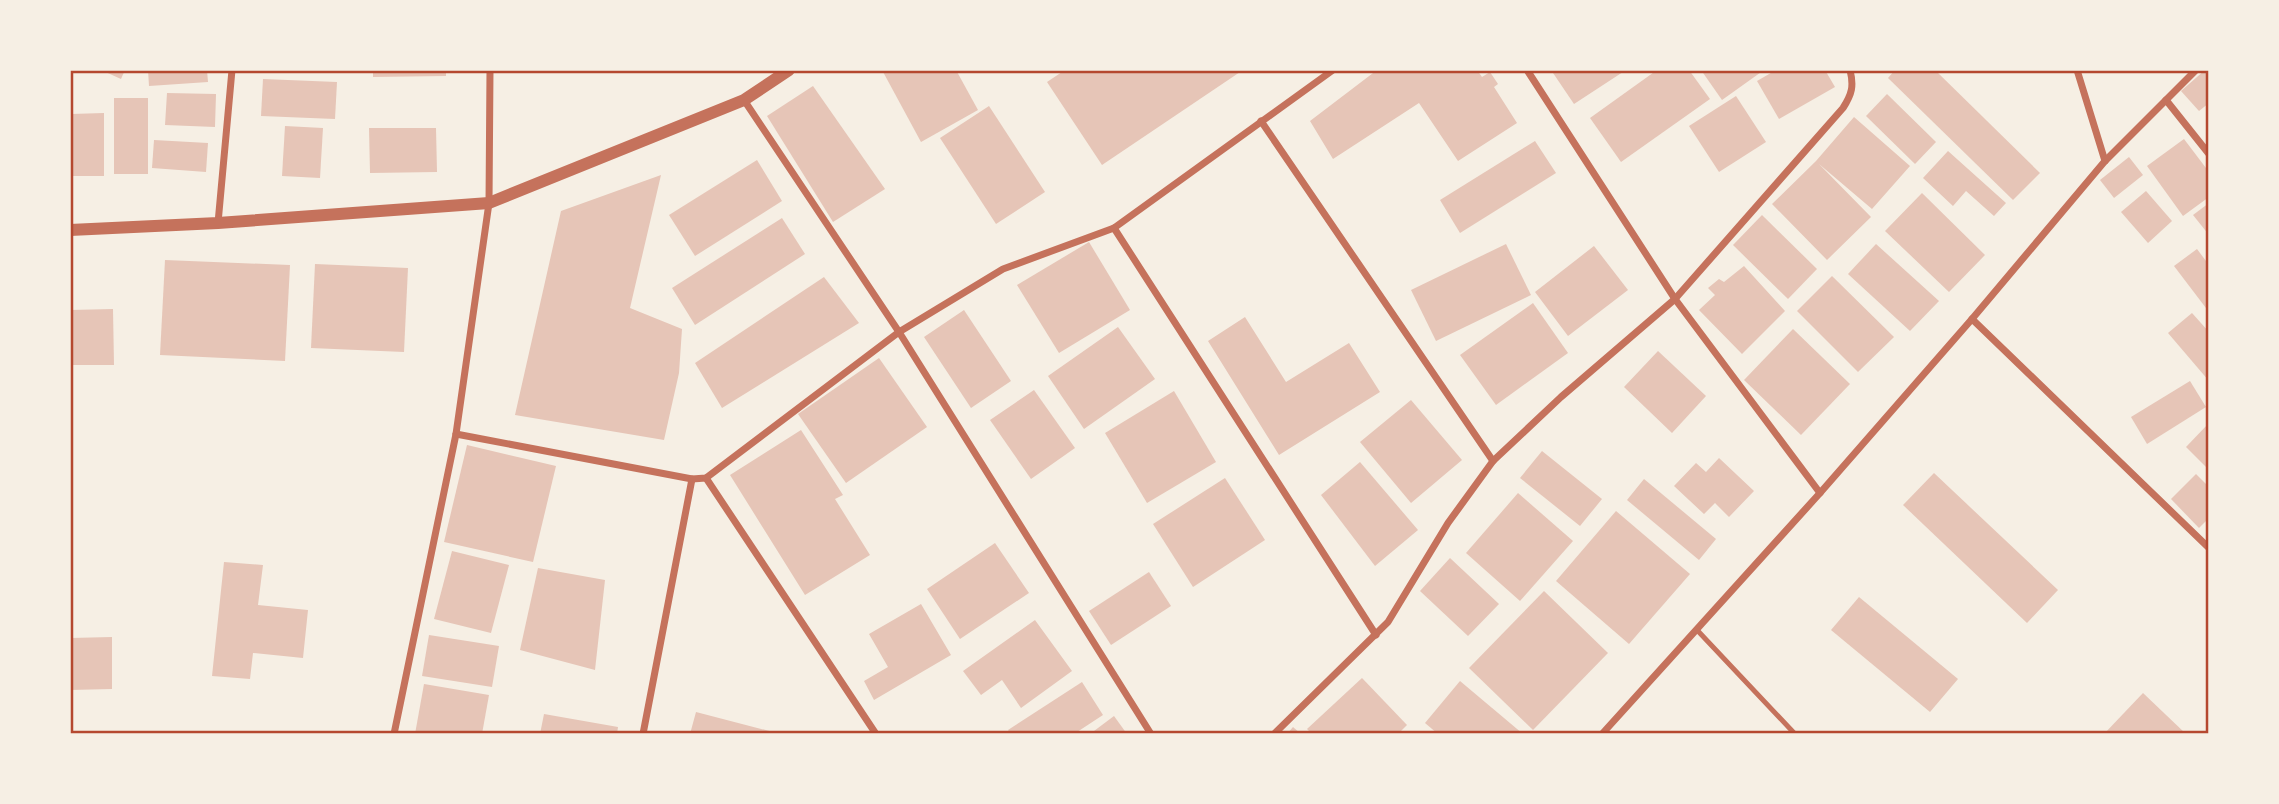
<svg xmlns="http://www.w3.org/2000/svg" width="2279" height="804" font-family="Overpass,sans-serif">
  <rect width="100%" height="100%" fill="#f6efe4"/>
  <g fill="#e6c5b7">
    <polygon points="101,70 125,70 121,79"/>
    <polygon points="148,70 207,70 208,82 149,86"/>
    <polygon points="373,70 446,70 446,76 373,77"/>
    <polygon points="882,70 956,70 978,110 921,142"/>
    <polygon points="1065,70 1243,70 1102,165 1047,82"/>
    <polygon points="1377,70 1477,70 1482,77 1490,72 1498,84 1494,87 1517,123 1458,161 1419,103 1333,159 1310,121"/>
    <polygon points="1551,70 1626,70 1574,104"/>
    <polygon points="1657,70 1689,70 1710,99 1621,162 1590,118"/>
    <polygon points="1701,70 1764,70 1722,100"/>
    <polygon points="1776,70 1825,70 1835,87 1779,119 1757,81"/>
    <polygon points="1895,70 1935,70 2040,173 2013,200 1888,78"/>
    <polygon points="2205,70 2209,70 2209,103 2199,111 2181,91"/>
    <polygon points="263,79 337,82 335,119 261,116"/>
    <polygon points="813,86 885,189 833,222 767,116"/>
    <polygon points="167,93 216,94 215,127 165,125"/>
    <polygon points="1887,94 1936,142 1915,164 1866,116"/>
    <polygon points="1736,96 1766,142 1719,172 1689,126"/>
    <rect x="114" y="98" width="34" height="76"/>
    <polygon points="989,106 1045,192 996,224 940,138"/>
    <polygon points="104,113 104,176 71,176 71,114"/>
    <polygon points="1854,117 1910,166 1872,209 1819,164 1871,217 1827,260 1772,204 1816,161"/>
    <polygon points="285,126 323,128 320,178 282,176"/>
    <polygon points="369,128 436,128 437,172 370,173"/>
    <polygon points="2184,139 2209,172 2209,197 2183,216 2147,166"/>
    <polygon points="154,140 208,143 206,172 152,168"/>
    <polygon points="1535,141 1556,173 1460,233 1440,200"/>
    <polygon points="1948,151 2006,203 1994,216 1966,191 1953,206 1923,178"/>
    <polygon points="2129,157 2143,175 2114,198 2100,180"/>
    <polygon points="757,160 782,201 695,256 669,215"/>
    <polygon points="661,175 630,308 682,329 679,373 664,440 515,415 561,211"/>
    <polygon points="2146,191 2172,221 2148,243 2121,212"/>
    <polygon points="1922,193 1985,255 1949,292 1885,231"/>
    <polygon points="2209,203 2209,235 2193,215"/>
    <polygon points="1762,215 1817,269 1788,299 1733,245"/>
    <polygon points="782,218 805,254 695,325 672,288"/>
    <polygon points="1089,242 1130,310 1059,353 1017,285"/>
    <polygon points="1506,244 1531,295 1436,341 1411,290"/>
    <polygon points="1876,244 1939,301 1910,331 1848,274"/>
    <polygon points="1594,246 1628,290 1568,336 1535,292"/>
    <polygon points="2197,249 2209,265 2209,312 2174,266"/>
    <polygon points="165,260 290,265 285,361 160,355"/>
    <polygon points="315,264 408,268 404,352 311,348"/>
    <polygon points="1744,266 1785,311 1742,354 1699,310 1715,295 1708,288 1719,279 1724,282"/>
    <polygon points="1832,276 1894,337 1858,372 1797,311"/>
    <polygon points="824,277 859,323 722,408 695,363"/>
    <polygon points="1533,303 1568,353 1496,405 1460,355"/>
    <polygon points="113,309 114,365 70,365 70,310"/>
    <polygon points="964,310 1011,381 971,408 924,337"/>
    <polygon points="2192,313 2209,332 2209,381 2168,333"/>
    <polygon points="1245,317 1286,382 1349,343 1380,392 1279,455 1208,341"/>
    <polygon points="1118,327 1155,379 1084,429 1048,376"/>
    <polygon points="1793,329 1850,384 1801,435 1744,380"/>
    <polygon points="1658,351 1706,396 1672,433 1624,387"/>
    <polygon points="879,358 927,427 846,483 798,414"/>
    <polygon points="2190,381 2206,407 2147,444 2131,417"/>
    <polygon points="1034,390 1075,448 1031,479 990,420"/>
    <polygon points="1174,391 1216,462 1147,503 1105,433"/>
    <polygon points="1411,400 1462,460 1411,503 1360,442"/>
    <polygon points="2209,423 2209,470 2186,447"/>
    <polygon points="801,430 843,495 835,499 870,555 805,595 730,475"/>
    <polygon points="467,445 556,466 533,562 444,542"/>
    <polygon points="1542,451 1602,499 1580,526 1520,478"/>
    <polygon points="1719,458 1754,491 1729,517 1715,503 1704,514 1674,486 1696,463 1706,472"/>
    <polygon points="1360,462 1418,530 1375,566 1321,495"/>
    <polygon points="1934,473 2058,590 2027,623 1903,505"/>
    <polygon points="2196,474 2209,487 2209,518 2199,528 2171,499"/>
    <polygon points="1225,478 1265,540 1193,587 1153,524"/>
    <polygon points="1644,479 1716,539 1699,560 1627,500"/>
    <polygon points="1518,493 1573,541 1520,601 1466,553"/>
    <polygon points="1616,511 1690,574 1629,644 1556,581"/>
    <polygon points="995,543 1029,593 960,639 927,589"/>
    <polygon points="452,551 509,565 491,633 434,619"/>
    <polygon points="1450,558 1499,604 1468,636 1420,591"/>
    <polygon points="224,562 263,565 258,605 308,610 303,658 253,653 250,679 212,676"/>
    <polygon points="538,568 605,580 595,670 520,650"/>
    <polygon points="1149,572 1171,606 1111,645 1089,611"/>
    <polygon points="1544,591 1608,653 1533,730 1469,668"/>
    <polygon points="1859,597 1958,679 1930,712 1831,630"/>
    <polygon points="921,604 951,655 874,700 864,681 888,667 869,634"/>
    <polygon points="1035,620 1072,671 1021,708 1002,680 981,695 963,671"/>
    <polygon points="429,635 499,646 492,687 422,676"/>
    <polygon points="112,637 112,689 70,690 70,638"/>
    <polygon points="1362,678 1407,725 1398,734 1312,734 1307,729"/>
    <polygon points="1460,681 1523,734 1438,734 1425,723"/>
    <polygon points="1082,682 1103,715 1074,734 1011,734 1008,730"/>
    <polygon points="424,684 489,695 482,734 415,734"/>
    <polygon points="2143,693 2186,734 2104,734"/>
    <polygon points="696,712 777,733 777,734 690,734"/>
    <polygon points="544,714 618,727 617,734 540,734"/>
    <polygon points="1114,716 1127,734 1090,734"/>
    <polygon points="1293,727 1301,734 1287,734"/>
  </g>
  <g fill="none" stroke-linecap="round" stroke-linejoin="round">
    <polyline stroke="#c5725c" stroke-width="5" points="1697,630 1795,734"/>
    <g stroke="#c5725c" stroke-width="7">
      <polyline points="1527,70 1675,299 1820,493"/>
      <polyline points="2077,70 2105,161"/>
      <polyline points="744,100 899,332 1003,269 1114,228 1333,70"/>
      <polyline points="2166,100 2209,154"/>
      <polyline points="1261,121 1493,461"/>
      <polyline points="218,223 232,70"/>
      <polyline points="1114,228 1376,635"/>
      <polyline points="1972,319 2209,548"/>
      <polyline points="456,434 692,479 706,478 899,332 1151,734"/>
      <polyline points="706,478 876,734"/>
      <polyline points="394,734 456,434 489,203 490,70"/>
      <polyline points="643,734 692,479"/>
      <path d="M1274 734 1388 622 1448 523 1493 461 1561 397 1675 299 1843 108C1852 94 1854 86 1850 70"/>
      <polyline points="1602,734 1820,493 1972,319 2105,161 2196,70"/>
    </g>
    <polyline stroke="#c5725c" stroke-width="12" points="70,230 218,223 489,203 744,100 789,70"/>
  </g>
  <rect width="2279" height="804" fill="none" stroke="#f6efe4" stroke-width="144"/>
  <rect x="72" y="72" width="2135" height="660" fill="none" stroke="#b5482f" stroke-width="2.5"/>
</svg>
